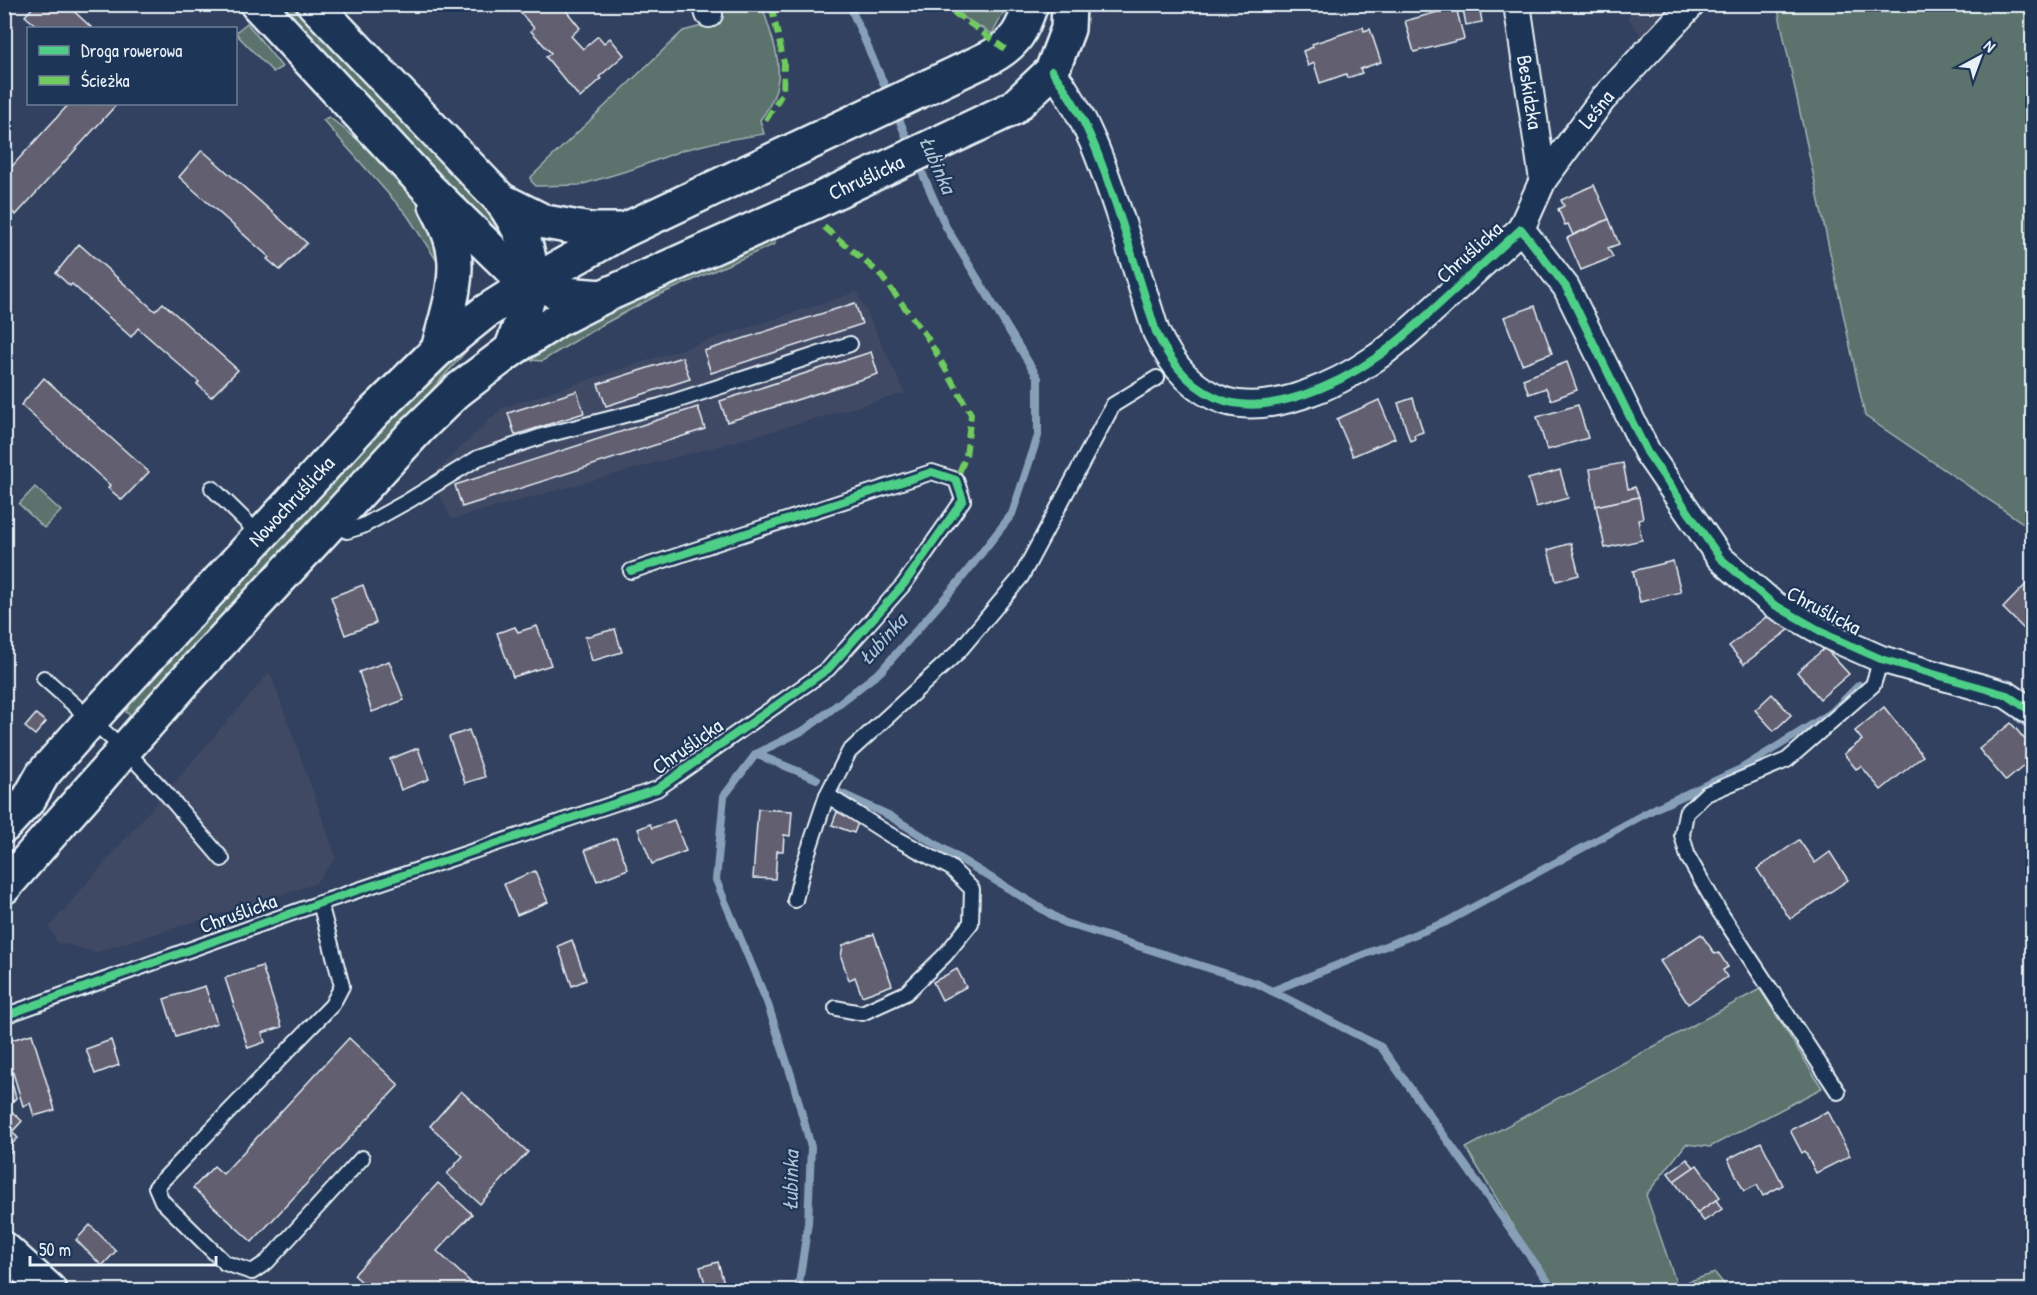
<svg xmlns="http://www.w3.org/2000/svg" width="2037" height="1295" font-family="'Patrick Hand',sans-serif">
  <rect width="100%" height="100%" fill="#32415f"/>
  <filter id="ink" filterUnits="userSpaceOnUse"><feTurbulence type="fractalNoise" baseFrequency=".0167" numOctaves="2"/><feDisplacementMap in="SourceGraphic" scale="12" xChannelSelector="R" yChannelSelector="G"/><feConvolveMatrix kernelMatrix="1 2 1 2 8 2 1 2 1" color-interpolation-filters="sRGB"/></filter>
  <g filter="url(#ink)">
    <g fill="#404a64">
      <polygon points="1639,5 1680,5 1644,38 1627,18"/>
      <polygon points="857,292 905,393 786,427 452,519 430,477 502,408"/>
      <polygon points="270,672 336,857 315,884 96,952 57,942 49,927"/>
    </g>
    <g fill="#5c726d" stroke="#a2b2b2" stroke-width="1.5">
      <polygon points="275,4 290,5 366,77 504,225 493,236"/>
      <path d="M717 5H762C775 49 792 79 760 120L764 134 720 141 683 150 633 169 580 185 536 186 531 181V177L683 31 721 21Z"/>
      <polygon points="942,5 1008,5 992,34"/>
      <polygon points="1777,5 2032,5 2032,529 1865,416"/>
      <polygon points="247,23 282,67 273,72 239,37 236,32"/>
      <polygon points="329,117 364,145 404,185 440,232 441,267 407,215 323,120"/>
      <polygon points="775,240 775,244 654,297 600,326 542,361 531,360 582,324 667,282"/>
      <polygon points="486,329 155,699 131,716 126,712 138,687 393,410"/>
      <polygon points="35,487 61,511 44,528 19,504"/>
      <polygon points="1760,989 1822,1088 1710,1147 1686,1144 1646,1195 1677,1285 1715,1273 1729,1290 1552,1290 1466,1148"/>
    </g>
    <g fill="none" stroke-linecap="round" stroke-linejoin="round">
      <g stroke="#87a0b8" stroke-width="8">
        <polyline points="849,4 890,98"/>
        <polyline points="896,112 911,148"/>
        <polyline points="2019,718 2032,728"/>
        <polyline points="756,754 817,779"/>
        <polyline points="840,793 888,815 1065,923 1256,983 1381,1047 1554,1290"/>
        <polyline points="1272,991 1446,922 1656,808 1741,769 1831,713 1859,685"/>
        <polyline points="798,1290 808,1223 811,1147 792,1078 767,1002 716,880 724,796 756,754 806,729 881,671 958,583 1012,514 1038,436 1038,378 946,227 917,161"/>
      </g>
    </g>
    <g fill="#625e71" stroke="#e8f1f8" stroke-width="1.5">
      <polygon points="36,4 66,4 92,28 39,28 25,16"/>
      <polygon points="504,4 561,4 580,28 571,36 583,49 598,36 604,43 610,38 624,55 599,77 601,79 580,98 546,57 551,53 531,31 534,28 515,7 510,12"/>
      <polygon points="1462,4 1479,4 1482,22 1466,25"/>
      <polygon points="1456,7 1464,39 1414,52 1405,21"/>
      <polygon points="1363,27 1364,31 1370,29 1381,62 1360,69 1362,73 1347,78 1346,74 1320,83 1314,63 1308,66 1303,51 1313,47 1312,44"/>
      <polygon points="69,104 117,104 16,215 4,205 4,175"/>
      <polygon points="202,150 307,243 280,270 267,259 269,257 179,177"/>
      <polygon points="1594,185 1609,219 1573,235 1568,224 1565,225 1558,209 1564,206 1561,200"/>
      <polygon points="1609,219 1619,244 1608,248 1613,257 1581,270 1567,238"/>
      <polygon points="79,244 155,311 163,303 238,370 211,397 197,384 199,382 138,328 131,337 72,284 70,286 56,273"/>
      <polygon points="855,303 862,324 711,373 704,351"/>
      <polygon points="1535,306 1552,353 1522,364 1504,317"/>
      <polygon points="871,352 878,374 727,422 720,401"/>
      <polygon points="682,357 690,379 606,406 598,384"/>
      <polygon points="1567,362 1577,390 1551,400 1546,388 1529,394 1523,379"/>
      <polygon points="44,378 149,472 122,500 108,488 110,485 21,405"/>
      <polygon points="577,391 584,413 515,435 508,413"/>
      <polygon points="1413,398 1423,432 1414,435 1415,439 1410,441 1398,403"/>
      <polygon points="1379,400 1395,438 1353,456 1337,419"/>
      <polygon points="1578,405 1588,438 1547,450 1537,417"/>
      <polygon points="698,407 705,429 462,507 455,485"/>
      <polygon points="1623,463 1628,489 1635,487 1639,497 1596,506 1590,469"/>
      <polygon points="1560,470 1568,498 1536,507 1528,479"/>
      <polygon points="1639,497 1643,519 1638,520 1642,540 1605,548 1596,506"/>
      <polygon points="1571,543 1579,575 1556,581 1548,550"/>
      <polygon points="1673,561 1681,592 1640,602 1633,571"/>
      <polygon points="2032,578 2032,637 2003,608"/>
      <polygon points="363,585 376,623 345,635 331,597"/>
      <polygon points="1775,610 1790,629 1744,664 1729,646"/>
      <polygon points="4,617 13,624 4,634"/>
      <polygon points="537,626 551,665 513,677 497,633 515,627 518,632"/>
      <polygon points="615,629 622,652 592,661 585,637"/>
      <polygon points="1825,648 1849,674 1820,699 1797,672"/>
      <polygon points="389,661 404,700 372,712 359,672"/>
      <polygon points="1772,694 1791,715 1774,731 1755,710"/>
      <polygon points="1884,707 1923,756 1881,790 1861,766 1856,769 1844,754 1862,740 1855,731"/>
      <polygon points="36,714 46,722 35,735 25,727"/>
      <polygon points="2011,723 2027,742 2025,744 2032,753 2032,759 2006,781 1979,749"/>
      <polygon points="469,730 485,777 465,783 449,737"/>
      <polygon points="418,748 429,779 401,790 390,759"/>
      <polygon points="758,809 792,811 790,836 784,835 783,851 777,851 775,879 753,878"/>
      <polygon points="837,812 859,820 854,833 832,825"/>
      <polygon points="674,820 686,851 652,864 638,829 650,824 652,828"/>
      <polygon points="616,838 628,869 597,881 585,850"/>
      <polygon points="1799,840 1815,863 1830,852 1848,880 1790,919 1757,869"/>
      <polygon points="535,871 548,902 517,915 504,884"/>
      <polygon points="874,934 892,985 862,996 855,977 849,980 841,957 843,945"/>
      <polygon points="1701,934 1715,954 1719,953 1728,967 1723,970 1727,977 1688,1004 1660,961"/>
      <polygon points="572,940 586,980 572,986 558,946"/>
      <polygon points="262,966 282,1027 262,1033 265,1042 248,1048 225,978"/>
      <polygon points="957,969 966,987 942,1000 933,982"/>
      <polygon points="205,986 217,1023 176,1037 164,999"/>
      <polygon points="32,1034 55,1110 34,1116 30,1103 23,1106 12,1069 4,1069 4,1042"/>
      <polygon points="349,1038 399,1085 252,1242 193,1188 214,1166 223,1174"/>
      <polygon points="111,1040 119,1065 95,1074 86,1049"/>
      <polygon points="4,1079 13,1087 16,1098 7,1107 22,1121 12,1132 18,1138 9,1147 12,1151 7,1156 4,1154"/>
      <polygon points="461,1091 528,1152 480,1204 447,1174 463,1156 430,1126"/>
      <polygon points="1828,1111 1850,1156 1816,1173 1805,1151 1802,1153 1790,1130"/>
      <polygon points="1761,1142 1783,1185 1763,1196 1757,1185 1744,1191 1728,1159"/>
      <polygon points="1687,1159 1694,1167 1674,1181 1668,1173"/>
      <polygon points="1697,1165 1720,1197 1697,1213 1674,1181"/>
      <polygon points="438,1183 472,1214 437,1251 479,1290 371,1290 354,1275"/>
      <polygon points="1716,1200 1722,1209 1704,1221 1697,1213"/>
      <polygon points="90,1225 116,1251 102,1266 76,1240"/>
      <polygon points="718,1262 726,1290 707,1290 700,1267"/>
    </g>
    <g fill="none" stroke-linecap="round" stroke-linejoin="round">
      <defs>
        <g id="service">
          <polyline points="212,488 260,535"/>
          <polyline points="330,523 347,531 363,526 408,501 478,458 546,435 660,406 850,344"/>
          <polyline points="44,678 125,750 164,791 222,859"/>
          <polyline points="827,795 890,835 951,868 972,889 971,923 945,955 906,993 862,1013 836,1008"/>
          <polyline points="795,900 804,864 827,795 849,752 959,651 1021,577 1113,405 1157,378"/>
          <polyline points="320,903 342,986 332,1005 156,1187 162,1201 225,1263 252,1272 267,1262 362,1158"/>
          <polyline points="4,1016 320,903 657,789 828,669 904,584 963,500 956,480 932,472 631,571"/>
          <polyline points="1838,1092 1719,911 1688,857 1682,835 1686,813 1706,794 1787,760 1873,685 1881,659"/>
        </g>
        <g id="minor">
          <polyline points="706,4 709,14"/>
          <polyline points="1517,4 1543,180"/>
          <path d="M1052 71C1088 117 1105 171 1123 226 1134 261 1145 296 1156 332 1170 362 1191 390 1225 401 1271 415 1337 385 1374 359 1397 344 1417 324 1437 306 1465 280 1493 255 1521 229L1566 287 1647 452 1720 558 1773 604 1831 637 1881 659 2007 695 2032 712"/>
          <polyline points="1521,229 1543,180 1602,100 1692,4"/>
        </g>
        <g id="tertiary">
          <polyline points="257,4 429,189 514,272 531,283 565,294 602,297"/>
          <path d="M314 4 501 200C542 258 535 287 511 350"/>
          <polyline points="501,200 545,222 590,230 625,230"/>
          <path d="M436 205C444 220 452 236 454 253 459 284 445 320 438 350"/>
        </g>
        <g id="primary">
          <path d="M4 826 29 799 43 774 91 720 375 411 438 350 485 312 531 283 625 230 991 57C1016 43 1022 31 1031 4"/>
          <polyline points="4,887 185,681 417,430 457,391 511,350 559,319 602,297 812,203 1013,108 1052,71 1068,29 1069,4"/>
          <polyline points="4,1249 49,1290"/>
        </g>
      </defs>
      <use href="#service" stroke="#e8f1f8" stroke-width="18"/>
      <use href="#minor" stroke="#e8f1f8" stroke-width="30"/>
      <use href="#tertiary" stroke="#e8f1f8" stroke-width="38"/>
      <use href="#primary" stroke="#e8f1f8" stroke-width="38"/>
      <use href="#service" stroke="#1d3557" stroke-width="14"/>
      <use href="#minor" stroke="#1d3557" stroke-width="26"/>
      <use href="#tertiary" stroke="#1d3557" stroke-width="33"/>
      <use href="#primary" stroke="#1d3557" stroke-width="33"/>
      <g stroke="#71cb61" stroke-width="6" stroke-dasharray="12 6" stroke-linecap="butt">
        <polyline points="937,4 961,17 1005,49"/>
        <polyline points="766,120 783,92 784,63 771,4"/>
        <polyline points="824,227 879,273 927,337 971,414 966,456 956,480"/>
      </g>
      <defs>
        <g id="cycleway">
          <path d="M1052 71C1088 117 1105 171 1123 226 1134 261 1145 296 1156 332 1170 362 1191 390 1225 401 1271 415 1337 385 1374 359 1397 344 1417 324 1437 306 1465 280 1493 255 1521 229L1566 287 1647 452 1720 558 1773 604 1831 637 1881 659 2007 695 2032 712"/>
          <polyline points="4,1016 320,903 657,789 828,669 904,584 963,500 956,480 932,472 631,571"/>
        </g>
      </defs>
      <use href="#cycleway" stroke="#1d3557" stroke-width="11"/>
      <use href="#cycleway" stroke="#4dcf88" stroke-width="8"/>
    </g>
  </g>
  <g text-anchor="middle" dominant-baseline="central" stroke-width="4.5" stroke-linejoin="round" paint-order="stroke">
    <g font-size="21" fill="#e8f1f8" stroke="#1d3557">
      <text transform="translate(1530 92) rotate(81)">Beskidzka</text>
      <text transform="translate(1596 109) rotate(-51)">Leśna</text>
      <text transform="translate(866 177) rotate(-25)">Chruślicka</text>
      <text transform="translate(1469 252) rotate(-42)">Chruślicka</text>
      <text transform="translate(291 501) rotate(-47)">Nowochruślicka</text>
      <text transform="translate(1824 610) rotate(28)">Chruślicka</text>
      <text transform="translate(687 746) rotate(-35)">Chruślicka</text>
      <text transform="translate(238 913) rotate(-20)">Chruślicka</text>
    </g>
    <g font-size="22" font-style="italic" fill="#afc2d3" stroke="#1d3557">
      <text transform="translate(938 164) rotate(66)">Łubinka</text>
      <text transform="translate(882 639) rotate(-48)">Łubinka</text>
      <text transform="translate(790 1181) rotate(-89)">Łubinka</text>
    </g>
  </g>
  <rect width="2037" height="1295" fill="none" stroke="#1d3557" stroke-width="24"/>
  <rect x="12" y="12" width="2013" height="1271" fill="none" stroke="#e8f1f8" stroke-width="2" filter="url(#ink)"/>
  <rect x="27" y="27" width="210" height="78" fill="#1d3557" stroke="#6e8097" stroke-width="1.5"/>
  <rect x="39" y="46" width="30" height="9" fill="#4dcf88" stroke="#6e8097" stroke-width="1.5"/>
  <text x="81" y="57" font-size="18" fill="#e8f1f8">Droga rowerowa</text>
  <rect x="39" y="76" width="30" height="9" fill="#71cb61" stroke="#6e8097" stroke-width="1.5"/>
  <text x="81" y="87" font-size="18" fill="#e8f1f8">Ścieżka</text>
  <g transform="translate(1980 57) rotate(41)" stroke="#1d3557" stroke-width="4.5" paint-order="stroke">
  <path d="M0-4.5L10 22L0 15L-10 22Z" fill="#e8f1f8"/>
  <text y="-9" font-size="16" font-weight="bold" text-anchor="middle" fill="#e8f1f8">N</text>
  </g>
  <path d="M30 1256v9h186v-9" fill="none" stroke="#e8f1f8" stroke-width="3"/>
  <text x="39" y="1256" font-size="18" fill="#e8f1f8" stroke="#1d3557" stroke-width="4.5" paint-order="stroke">50 m</text>
</svg>
